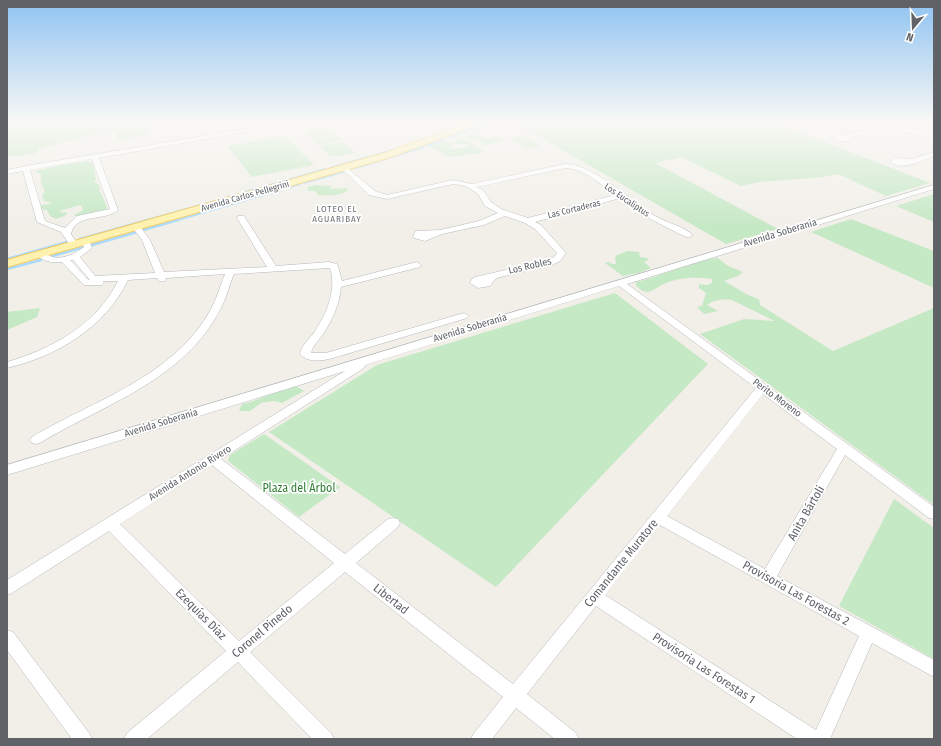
<svg xmlns="http://www.w3.org/2000/svg" width="941" height="746" font-family="'Fira Sans Condensed',sans-serif">
  <rect width="100%" height="100%" fill="#f1efe8"/>
  <g fill="#c5e8c5">
    <polygon points="7,122 158,122 153,124 108,131 37,149 39,151 33,154 7,157"/>
    <polygon points="514,122 773,122 930,183 886,196 838,174 823,177 759,182 741,186 681,157 655,163 778,229 726,244"/>
    <polygon points="144,127 148,135 117,140 114,131"/>
    <polygon points="328,128 342,140 318,145 305,132"/>
    <path d="M471 134C478 134 480 138 486 139 492 140 497 136 503 139L494 142V144L481 145 482 142 479 140 474 141 464 137Z"/>
    <polygon points="523,135 540,146 526,148 509,138"/>
    <polygon points="285,136 314,165 252,177 227,146"/>
    <path d="M460 139 466 140 481 149 482 153 448 157 436 149 430 148V146C436 143 448 141 454 144L451 146 450 149 470 147 465 144H455L454 141Z"/>
    <polygon points="343,142 355,153 331,157 319,146"/>
    <polygon points="89,161 93,164 96,179 94,182 99,185 100,189 99,191 101,193 107,208 104,211 76,216 74,215 83,210 81,205 62,210 60,212 68,213 64,216 56,219 50,216 47,210 41,209 41,205 49,204 51,202 44,201 42,195 45,192 40,180 42,178 40,177 42,175 35,171 62,165"/>
    <path d="M315 185 331 186 330 189 347 188 348 190C340 196 327 196 318 195L315 191H308L307 187Z"/>
    <polygon points="934,194 934,222 896,206"/>
    <polygon points="851,219 934,251 934,288 811,232"/>
    <polygon points="628,251 639,252 640,257 647,258 649,260 644,262 651,268 639,273 623,276 605,263 608,262 613,264 616,264 615,258 617,255"/>
    <path d="M718 258 728 266 743 272 738 276 724 281 748 295 759 299 760 305 833 351 934 308V505L700 334 744 319 775 321 732 300C723 298 714 300 707 305L718 311 704 314 697 307 702 306 706 293 699 288V284L707 285 712 283V279C695 277 680 277 664 284 659 286 652 292 647 292 643 292 639 288 636 286V282C661 277 691 260 718 258Z"/>
    <polygon points="615,293 708,364 496,587 269,432 377,365"/>
    <polygon points="40,308 37,317 7,330 7,312"/>
    <path d="M296 386 304 391 282 403 274 401 261 403 250 411H239L242 404C254 402 264 396 275 393 282 390 289 390 296 386Z"/>
    <polygon points="264,434 340,487 299,517 228,461 230,455"/>
    <polygon points="894,499 934,528 934,659 839,606"/>
  </g>
  <g fill="none" stroke-linecap="round" stroke-linejoin="round">
    <g stroke="#aadaff" stroke-width="2">
      <polyline points="468,130 486,124"/>
      <polyline points="449,138 465,131"/>
      <polyline points="427,146 444,140"/>
      <polyline points="376,155 392,150"/>
      <polyline points="330,168 368,157"/>
      <polyline points="356,168 424,147"/>
      <polyline points="304,183 343,172"/>
      <polyline points="263,187 325,169"/>
      <polyline points="290,187 300,184"/>
      <polyline points="244,192 259,188"/>
      <polyline points="144,221 240,194"/>
      <polyline points="174,221 281,190"/>
    </g>
    <g stroke="#aadaff" stroke-width="2.5">
      <polyline points="143,230 178,220"/>
      <polyline points="80,239 148,220"/>
      <polyline points="92,245 137,232"/>
      <polyline points="49,257 84,247"/>
      <polyline points="7,259 67,242"/>
      <polyline points="7,269 41,260"/>
    </g>
    <defs>
      <g id="minor">
        <path d="M287 122H303L99 158 118 210C105 222 76 212 71 234L78 245 74 248 71 247 61 232 37 222 23 171 7 174V170L26 166ZM92 159 110 209 77 216 65 228 45 221 30 170Z"/>
        <path d="M879 122H888L905 128 934 134V138L903 132 889 127 850 138V140C844 142 838 142 833 138L836 135H846L883 125Z"/>
        <path d="M934 152V156C921 161 902 171 890 162L894 158 912 159Z"/>
        <path d="M565 164C594 164 630 201 655 216 665 222 685 227 693 235L689 237H686C660 225 643 215 620 198L535 222 541 225 566 253 560 261 552 265 496 278 490 286 478 288 470 283 472 279 475 277 546 261 554 257 557 253 535 229 525 223 505 216 484 225 442 234 425 241 414 238 413 236 416 231 440 230 479 221 498 213 485 206 478 194 466 186 453 184 387 199 369 195 341 168 346 167 375 191 387 195 453 180 472 184ZM565 168C584 168 600 184 615 195L528 218 501 209 491 202 484 191 477 187Z"/>
        <path d="M934 185V189L627 284 934 507V519L929 518 845 455 777 576 934 660V677L872 643 830 739H797L596 606 527 694 576 733 579 739H555L516 708 492 739H471L474 733 503 697 345 572 250 652 331 733 334 739H312L238 662 147 739H124L127 733 226 651 109 531 12 593 7 595V580L345 371 7 475V465ZM619 286 756 388 513 684 356 563 398 527 400 523 398 519 393 518 388 519 345 554 221 459 364 368 365 365ZM763 394 837 449 765 569 667 516ZM212 465 334 563 239 641 120 524ZM660 525 859 636 816 730 605 595Z"/>
        <path d="M238 216H244L276 266 329 262 337 264 338 266 342 281 417 262 421 265 420 267 341 287C340 303 332 321 323 334 319 340 313 345 311 353H326L464 313 469 316 467 318 333 358C322 361 308 363 300 354 302 344 310 339 315 331 327 313 337 289 330 268L234 274C229 285 227 297 221 308 184 381 104 404 40 443L36 444 32 443 30 440 32 437C94 400 174 377 211 309 217 298 220 286 225 274L166 278 165 281H159L157 278 128 280C105 328 57 356 7 368V362C52 349 97 324 118 281H103L104 283 102 285H84L62 262C52 263 43 262 37 254L38 252C44 251 45 254 50 256 60 261 75 254 84 247L82 242 86 239 89 240 92 248 80 257 95 276 155 273 142 240 132 227 136 225H139L150 240 164 272 267 267 237 218ZM70 260H73L90 280 87 279Z"/>
        <polygon points="7,630 13,632 89,733 92,739 72,739 7,650"/>
      </g>
      <polygon id="major" points="472,122 484,122 391,157 7,267 7,260 385,153"/>
    </defs>
    <use href="#minor" stroke="#b5b8bc" stroke-width="1"/>
    <use href="#major" stroke="#f2c960" stroke-width="2"/>
    <use href="#minor" fill="#fff" fill-rule="evenodd"/>
    <use href="#major" fill="#fff2af" fill-rule="evenodd"/>
  </g>
  <linearGradient id="sky" x2="0" y2="1"><stop stop-color="#8fc3f1"/><stop offset="0.54" stop-color="#f9f8f5"/><stop offset="1" stop-color="#f9f8f5" stop-opacity="0"/></linearGradient>
  <rect width="941" height="227" fill="url(#sky)"/>
  <g text-anchor="middle" dominant-baseline="central" stroke-width="3.5" stroke-linejoin="round" paint-order="stroke">
    <g font-size="9" fill="#5f6368" stroke="#fff">
      <text transform="translate(245 196) rotate(-16)">Avenida Carlos Pellegrini</text>
      <text transform="translate(627 200) rotate(34)">Los Eucaliptus</text>
      <text transform="translate(574 209) rotate(-14)">Las Cortaderas</text>
    </g>
    <g font-size="9" letter-spacing="1" fill="#70757a" stroke="#fff">
      <text x="337" y="209">LOTEO EL<tspan x="337" dy="10">AGUARIBAY</tspan></text>
    </g>
    <g font-size="10" fill="#5f6368" stroke="#fff">
      <text transform="translate(780 233) rotate(-17)">Avenida Soberanía</text>
      <text transform="translate(530 266) rotate(-13)">Los Robles</text>
      <text transform="translate(470 328) rotate(-17)">Avenida Soberanía</text>
      <text transform="translate(777 398) rotate(36)">Perito Moreno</text>
      <text transform="translate(161 423) rotate(-17)">Avenida Soberanía</text>
      <text transform="translate(190 473) rotate(-32)">Avenida Antonio Rivero</text>
    </g>
    <g font-size="12" fill="#348238" stroke="#fff">
      <text x="299" y="488">Plaza del Árbol</text>
    </g>
    <g font-size="12" fill="#5f6368" stroke="#fff">
      <text transform="translate(806 513) rotate(-60)">Anita Bártoli</text>
      <text transform="translate(621 563) rotate(-51)">Comandante Muratore</text>
      <text transform="translate(796 593) rotate(29)">Provisoria Las Forestas 2</text>
      <text transform="translate(391 599) rotate(38)">Libertad</text>
      <text transform="translate(201 614) rotate(45)">Ezequías Díaz</text>
      <text transform="translate(262 631) rotate(-40)">Coronel Pinedo</text>
      <text transform="translate(704 668) rotate(33)">Provisoria Las Forestas 1</text>
    </g>
  </g>
  <rect width="941" height="746" fill="none" stroke="#5f6368" stroke-width="16"/>
  <g transform="translate(913 28) rotate(199)" stroke="#ffffff" stroke-width="3" paint-order="stroke">
  <path d="M0-3L7 15L0 10L-7 15Z" fill="#5f6368"/>
  <text y="-6" font-size="11" font-weight="bold" text-anchor="middle" fill="#5f6368">N</text>
  </g>
</svg>
